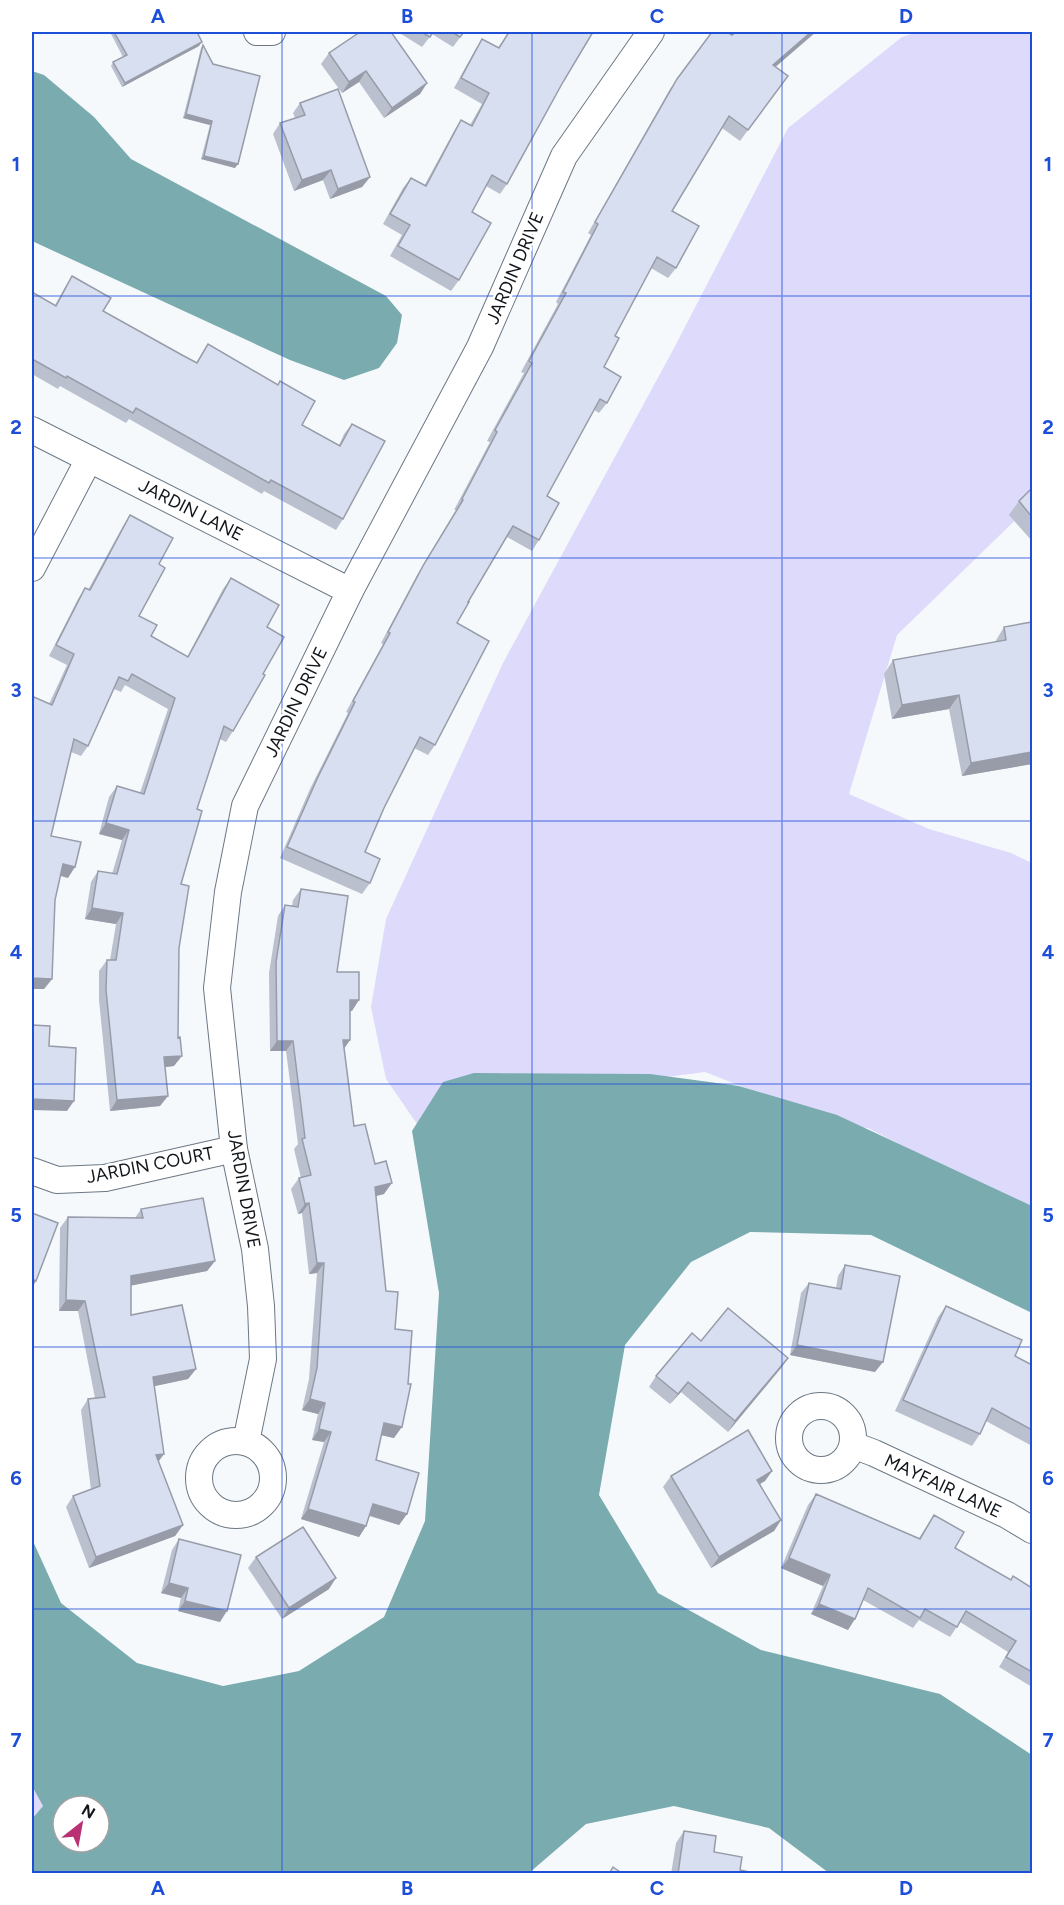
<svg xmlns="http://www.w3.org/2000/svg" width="1064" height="1905" font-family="Figtree,sans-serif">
  <rect width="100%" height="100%" fill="#f6f9fc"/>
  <g fill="#dddafb">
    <polygon points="918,32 1032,32 1032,504 897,635 849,794 929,829 1011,853 1032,863 1032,1221 938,1173 907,1148 868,1128 843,1126 705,1072 604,1085 531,1081 505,1073 477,1077 426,1137 386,1079 371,1007 386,919 503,663 673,350 788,128 902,37"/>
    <polygon points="32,1786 43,1806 32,1819"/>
  </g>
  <g fill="#7aabae" fill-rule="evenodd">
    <polygon points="32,71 44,75 94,117 131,159 386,296 402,315 397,343 379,368 344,380 290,360 32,241"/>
    <path d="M474 1073 650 1074 739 1086 837 1115 1032 1206V1313L871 1235 750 1232 691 1262 625 1345 599 1495 658 1593 761 1650 940 1694 1032 1755V1873H829L769 1828 674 1806 586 1824 529 1873H32V1819L43 1806 32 1786V1539L61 1603 137 1663 223 1686 299 1671 384 1617 425 1521 439 1293 412 1131 443 1082ZM63 1806H99V1842H63Z"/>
  </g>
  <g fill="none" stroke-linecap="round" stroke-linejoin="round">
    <defs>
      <g id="minor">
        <polyline points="257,32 272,32"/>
        <polyline points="32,430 350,591"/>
        <polyline points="32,568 89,459"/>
        <polyline points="32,1171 57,1180 105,1178 234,1149"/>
        <circle cx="821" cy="1438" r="32"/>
        <circle cx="236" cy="1478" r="37"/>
        <polyline points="246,1442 263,1359 261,1306 255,1249 234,1149 217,988 228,892 245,806 350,591 480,347 564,156 651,32"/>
        <polyline points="853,1445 874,1453 1007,1515 1032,1530"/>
      </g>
    </defs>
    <use href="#minor" stroke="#6b7884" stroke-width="28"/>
    <use href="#minor" stroke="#fff" stroke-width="26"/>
  </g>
  <g fill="#bac0ce">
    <polygon points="110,32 197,32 199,46 122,87 111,66 113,62 123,57"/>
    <polygon points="398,32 464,32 453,47 432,34 422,47"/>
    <polygon points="509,32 593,32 563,82 507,184 500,194 486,186 472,212 459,280 451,291 390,256 402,235 383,224 403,188 411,178 424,186 454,131 461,120 470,125 482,104 454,88 475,50 482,39 498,48"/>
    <polygon points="712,32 775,67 788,76 740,141 722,128 672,211 676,268 668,278 651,268 615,336 604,367 607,403 599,413 594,410 547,496 539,540 532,551 507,537 468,602 457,623 435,745 428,755 414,748 384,808 365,852 370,883 362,894 280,858 310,789 348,713 346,712 383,644 381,643 417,575 456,510 454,510 490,442 487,441 524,373 521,372 558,304 556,302 591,235 588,233 670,89"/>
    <polygon points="203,45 235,168 201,159 210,125 183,118 201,48"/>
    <polygon points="329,53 427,83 420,94 384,118 359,82 342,93 321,64"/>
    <polygon points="300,103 370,177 362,187 330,199 323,180 294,191 273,134 280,123 295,118 293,113"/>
    <polygon points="72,276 103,311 196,363 208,344 302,425 339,445 344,434 352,424 343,519 336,530 264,491 262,494 129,419 126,423 60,386 58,389 32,374 32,292 55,305 65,287"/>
    <polygon points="1032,488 1032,541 1009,515 1019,501"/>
    <polygon points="130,515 159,564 139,616 151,636 187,657 223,589 231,578 267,627 263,674 233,731 226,742 220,739 197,809 181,884 174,1066 165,1067 160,1106 110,1111 99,1000 99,971 107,960 110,960 116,924 85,919 91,882 98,871 112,874 122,840 99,834 109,797 117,786 140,793 168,709 125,685 121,692 114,689 88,746 81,756 71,752 51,836 68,878 60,876 55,900 52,979 44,989 32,989 32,701 34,697 49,704 67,665 49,656 78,599 85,588 88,590 123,526"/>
    <polygon points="1004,627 1032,764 962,776 949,709 892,719 884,674 893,660 995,642"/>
    <polygon points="301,889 337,972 352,1011 350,1011 350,1040 344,1049 354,1126 375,1164 384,1194 376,1196 386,1291 395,1329 394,1438 381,1435 376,1460 407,1514 399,1525 369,1516 366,1526 359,1537 301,1519 324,1442 312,1440 318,1414 302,1410 309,1379 317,1273 309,1274 302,1213 298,1214 291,1189 299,1178 301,1178 294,1149 298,1144 286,1051 270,1051 269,973 278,916 285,905 292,906 293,900"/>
    <polygon points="141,1209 215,1261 207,1271 131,1285 131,1315 196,1369 188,1379 154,1386 164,1454 158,1461 183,1525 175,1536 89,1568 66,1507 73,1496 91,1490 81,1410 88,1399 95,1398 78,1311 59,1311 60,1228 68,1217 135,1218"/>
    <polygon points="845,1265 875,1372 790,1355 801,1293 809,1283 836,1288 838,1276"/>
    <polygon points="946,1306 1015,1356 1032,1365 1032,1446 986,1421 980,1434 972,1446 895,1411 938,1317"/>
    <polygon points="701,1341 788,1358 781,1368 728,1432 681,1392 670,1404 649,1387 656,1376"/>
    <polygon points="772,1471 765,1481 760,1484 781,1520 774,1531 711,1568 663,1487 671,1476"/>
    <polygon points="816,1494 919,1538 934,1515 955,1548 1011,1580 1032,1588 1032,1687 999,1667 1008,1652 960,1622 950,1637 919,1620 913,1628 863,1600 848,1630 811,1614 823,1586 781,1568 808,1505"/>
    <polygon points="179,1539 220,1622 178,1611 181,1598 161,1593 172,1550"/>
    <polygon points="256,1557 329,1589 282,1619 248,1568"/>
    <polygon points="684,1831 740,1870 759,1874 671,1874 676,1843"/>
  </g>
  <g fill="#979ca8">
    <polygon points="811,32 816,32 765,76 773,65"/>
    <polygon points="202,42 199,46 122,87 125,83"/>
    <polygon points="366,71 359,82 342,93 349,82"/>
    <polygon points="427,83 420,94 384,118 392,108"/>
    <polygon points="186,114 212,121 210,125 183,118"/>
    <polygon points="204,156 238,164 235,168 201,159"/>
    <polygon points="331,170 323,180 294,191 302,180"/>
    <polygon points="370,177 362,187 330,199 338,189"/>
    <polygon points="959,695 949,709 892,719 902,705"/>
    <polygon points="1032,752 1032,764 962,776 971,763"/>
    <polygon points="106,823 129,830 122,840 99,834"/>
    <polygon points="63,864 75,867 68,878 56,874"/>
    <polygon points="92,908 123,913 116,924 85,919"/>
    <polygon points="32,978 52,979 44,989 32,989"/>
    <polygon points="350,1000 359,1000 352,1011 342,1010"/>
    <polygon points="343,1040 350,1040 342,1051"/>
    <polygon points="277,1041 293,1041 286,1051 270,1051"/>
    <polygon points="182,1056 174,1066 157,1068 164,1057"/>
    <polygon points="168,1096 160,1106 110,1111 117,1100"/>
    <polygon points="32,1099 74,1101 67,1111 32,1110"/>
    <polygon points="392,1183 384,1194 368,1198 375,1187"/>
    <polygon points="309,1203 302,1213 298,1214 305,1204"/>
    <polygon points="215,1261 207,1271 124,1287 131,1276"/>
    <polygon points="317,1263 324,1263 317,1273 309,1274"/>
    <polygon points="32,1279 36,1281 32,1288"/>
    <polygon points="66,1300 85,1301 78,1311 59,1311"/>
    <polygon points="797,1345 883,1362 875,1372 790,1355"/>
    <polygon points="788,1358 781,1368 728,1432 735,1421"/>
    <polygon points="196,1369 188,1379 146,1388 153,1377"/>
    <polygon points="688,1382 681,1392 670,1404 678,1394"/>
    <polygon points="310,1399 325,1403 318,1414 302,1410"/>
    <polygon points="384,1423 402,1427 394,1438 376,1434"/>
    <polygon points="319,1429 331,1432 324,1442 312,1440"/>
    <polygon points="164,1454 156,1465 156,1455"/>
    <polygon points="772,1471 765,1481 750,1490 757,1480"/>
    <polygon points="373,1504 407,1514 399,1525 365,1514"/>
    <polygon points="308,1509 366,1526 359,1537 301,1519"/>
    <polygon points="781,1520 774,1531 711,1568 719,1557"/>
    <polygon points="183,1525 175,1536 89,1568 96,1557"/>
    <polygon points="789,1558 830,1575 823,1586 781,1568"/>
    <polygon points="336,1578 329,1589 282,1619 289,1608"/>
    <polygon points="169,1583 188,1588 181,1598 161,1593"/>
    <polygon points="185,1601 227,1611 220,1622 178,1611"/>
    <polygon points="819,1604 855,1619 848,1630 811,1614"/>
  </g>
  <g fill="#d8dff0" stroke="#979ca8" stroke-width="1.5">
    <polygon points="114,32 197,32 202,42 125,83 113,62 127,55"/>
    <polygon points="360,32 391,32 427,83 392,108 366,71 349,82 329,53"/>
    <polygon points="421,32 433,32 430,37"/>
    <polygon points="452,32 464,32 460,37"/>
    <polygon points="509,32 593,32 563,82 507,184 492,175 472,212 491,223 459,280 398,246 410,225 390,214 411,178 426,186 461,120 472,126 489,93 461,78 482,39 499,48"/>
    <polygon points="712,32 727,32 732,35 736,32 811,32 773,65 788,76 748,130 729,116 672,211 699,226 676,268 657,257 615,336 619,338 604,367 621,377 607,403 600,399 547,496 559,503 539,540 513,526 468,602 469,602 457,623 489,641 435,745 420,737 384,808 365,852 380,859 370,883 287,847 317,779 355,702 353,701 390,633 388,632 424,564 463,500 462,499 497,432 495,430 532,363 529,361 566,293 563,292 598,224 595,222 677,79"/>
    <polygon points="203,45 213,64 260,76 238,164 204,156 212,121 186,114"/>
    <polygon points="338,89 370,177 338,189 331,170 302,180 280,123 305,115 300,103"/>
    <polygon points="72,276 111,298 103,311 182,355 197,363 208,344 278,385 280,381 315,401 302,425 340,446 352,424 385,441 343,519 271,480 269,483 136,408 133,413 67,376 66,378 32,359 32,292 56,306"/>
    <polygon points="1032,488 1032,517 1019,501"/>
    <polygon points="130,515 173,538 159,564 165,568 139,616 157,625 151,636 188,657 231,578 279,605 267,627 284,637 263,674 265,675 233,731 224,726 197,809 202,811 181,884 189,886 179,948 178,1038 180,1037 182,1056 164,1057 168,1096 117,1100 106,990 107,960 116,960 123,913 92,908 98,871 117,874 129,830 106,823 117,786 144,794 175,698 132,674 128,681 119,677 88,746 74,739 51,836 81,842 75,867 63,864 55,900 52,979 32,978 32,703 34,697 52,705 74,654 56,645 85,588 90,590"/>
    <polygon points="1032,622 1032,752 971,763 959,695 902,705 893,660 1006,640 1004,627"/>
    <polygon points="301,889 348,896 337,972 359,972 359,1000 350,1000 350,1040 343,1040 354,1126 365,1124 375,1164 386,1161 392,1183 375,1187 386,1291 398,1292 395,1329 412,1331 408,1384 411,1384 402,1427 384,1423 376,1460 419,1473 407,1514 373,1504 366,1526 308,1509 331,1432 319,1429 325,1403 310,1399 317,1368 324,1263 317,1263 309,1203 305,1204 299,1178 311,1175 302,1139 305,1138 293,1041 277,1041 276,962 285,905 298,907"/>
    <polygon points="32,1025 50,1026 49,1046 76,1048 74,1101 32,1099"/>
    <polygon points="203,1198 215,1261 131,1276 131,1315 182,1305 196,1369 153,1377 164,1454 156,1455 183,1525 96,1557 73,1496 100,1486 88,1399 105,1397 85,1301 66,1300 68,1217 143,1218 141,1209"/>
    <polygon points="32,1213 58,1223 36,1281 32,1279"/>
    <polygon points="845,1265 900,1276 883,1362 797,1345 809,1283 841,1289"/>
    <polygon points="946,1306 1022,1340 1015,1356 1032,1365 1032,1430 992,1408 980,1434 903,1400"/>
    <polygon points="728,1308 788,1358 735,1421 688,1382 678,1394 656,1376 692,1333 701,1341"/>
    <polygon points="748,1430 772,1471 757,1480 781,1520 719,1557 671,1476"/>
    <polygon points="816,1494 920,1539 934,1515 964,1532 955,1548 1011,1580 1013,1576 1032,1588 1032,1672 1006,1657 1016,1641 966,1611 957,1627 925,1609 920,1618 868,1588 855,1619 819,1604 830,1575 789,1558"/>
    <polygon points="303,1527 336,1578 289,1608 256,1557"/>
    <polygon points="179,1539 241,1555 227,1611 185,1601 188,1588 169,1583"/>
    <polygon points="684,1831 716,1836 714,1852 742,1857 740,1870 759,1874 678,1874"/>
    <polygon points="613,1867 623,1874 609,1874"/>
  </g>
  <path fill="none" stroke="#1d4ed8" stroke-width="1.5" stroke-opacity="0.55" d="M282 32V1874M532 32V1874M782 32V1874M32 296H1032M32 558H1032M32 821H1032M32 1084H1032M32 1347H1032M32 1609H1032"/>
  <g text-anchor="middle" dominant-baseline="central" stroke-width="5" stroke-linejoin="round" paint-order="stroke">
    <g font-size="18" fill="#11161a" stroke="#fff">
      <text transform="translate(515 268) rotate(-67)">JARDIN DRIVE</text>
      <text transform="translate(191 510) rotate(27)">JARDIN LANE</text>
      <text transform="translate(296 702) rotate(-64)">JARDIN DRIVE</text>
      <text transform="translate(150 1165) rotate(-11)">JARDIN COURT</text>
      <text transform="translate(244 1189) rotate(80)">JARDIN DRIVE</text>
      <text transform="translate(943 1486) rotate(25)">MAYFAIR LANE</text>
    </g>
  </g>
  <rect width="1064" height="1905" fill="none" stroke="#ffffff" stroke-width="66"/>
  <g transform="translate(81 1824) rotate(31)"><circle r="28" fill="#ffffff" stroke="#a0a2a3" stroke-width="1.5"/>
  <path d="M0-4.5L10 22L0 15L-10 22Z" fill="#b93172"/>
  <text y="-9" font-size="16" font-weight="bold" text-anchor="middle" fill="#11161a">N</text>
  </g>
  <rect x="33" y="33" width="998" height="1839" fill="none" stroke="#1d4ed8" stroke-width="2"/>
  <g font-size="20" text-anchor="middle" font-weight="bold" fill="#1d4ed8">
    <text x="158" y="23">A</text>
    <text x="407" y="23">B</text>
    <text x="657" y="23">C</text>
    <text x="906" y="23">D</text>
    <text x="16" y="171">1</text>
    <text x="1048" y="171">1</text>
    <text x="16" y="434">2</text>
    <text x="1048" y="434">2</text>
    <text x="16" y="697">3</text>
    <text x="1048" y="697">3</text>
    <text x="16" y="959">4</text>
    <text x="1048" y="959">4</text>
    <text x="16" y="1222">5</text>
    <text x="1048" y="1222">5</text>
    <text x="16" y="1485">6</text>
    <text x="1048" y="1485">6</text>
    <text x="16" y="1747">7</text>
    <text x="1048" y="1747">7</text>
    <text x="158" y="1895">A</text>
    <text x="407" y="1895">B</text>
    <text x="657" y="1895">C</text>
    <text x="906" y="1895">D</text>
  </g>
</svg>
